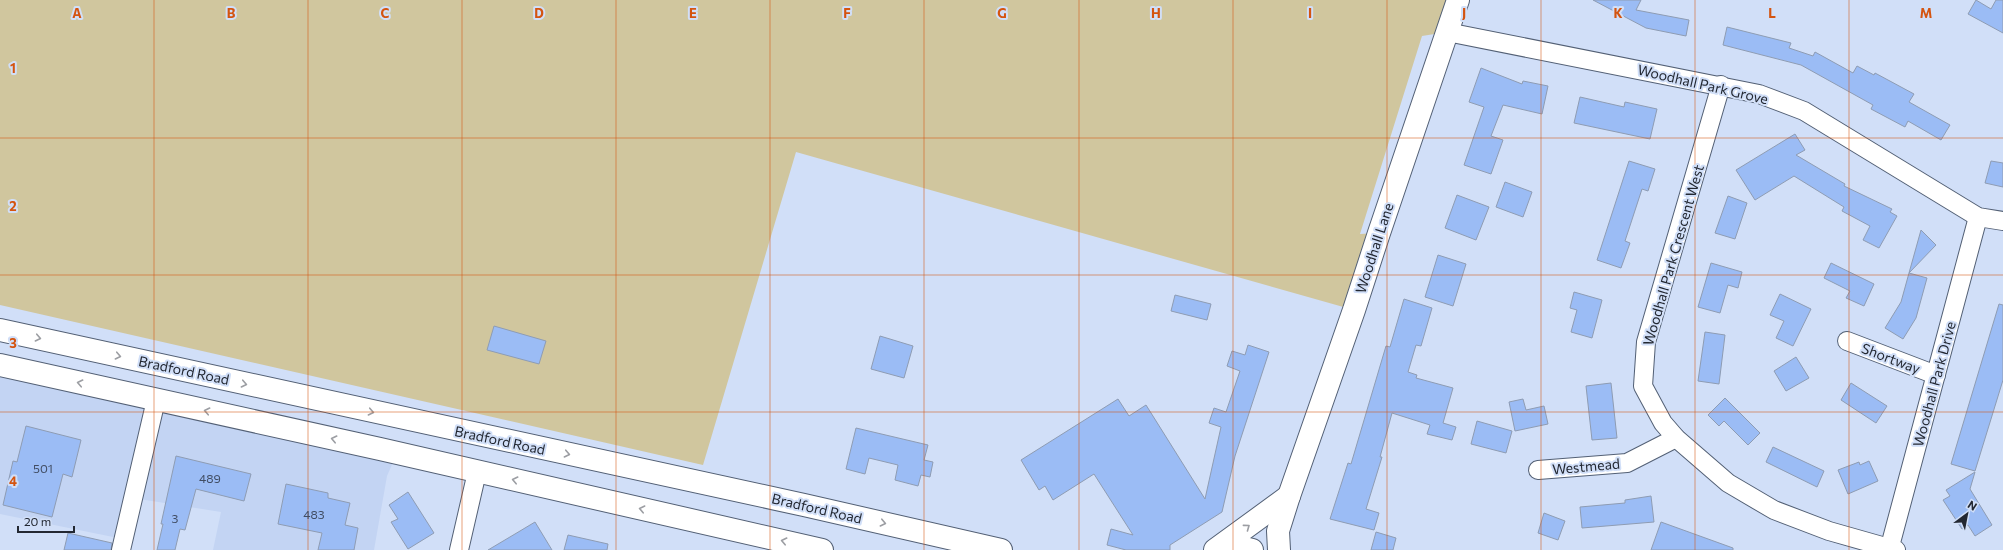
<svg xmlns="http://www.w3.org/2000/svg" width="2003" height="550" font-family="Commissioner,sans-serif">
  <rect width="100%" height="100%" fill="#d1dff8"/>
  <polygon fill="#c3d4f3" points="0,365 397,453 387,476 374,550 213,550 221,512 133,498 123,539 0,514"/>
  <polygon fill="#d0c69e" points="0,0 1458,0 1447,32 1422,36 1360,234 1379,233 1354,310 796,152 703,465 0,305"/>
  <g fill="#9bbcf5" stroke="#8e9cb3">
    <polygon points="1593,0 1641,0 1636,10 1689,20 1686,36 1646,28"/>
    <polygon points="1976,0 1991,9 1996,0 2003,0 2003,33 1968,14"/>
    <polygon points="1727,27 1791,43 1789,48 1813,56 1815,52 1853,73 1857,66 1874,75 1875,73 1914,94 1909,102 1950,125 1941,140 1908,121 1905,127 1871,109 1873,105 1801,65 1723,45"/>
    <polygon points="1481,68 1522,84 1523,81 1548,86 1542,114 1503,105 1491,136 1503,140 1491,174 1464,165 1484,107 1469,102"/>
    <polygon points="1580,97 1624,107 1625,102 1657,109 1650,139 1574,123"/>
    <polygon points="1795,134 1805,150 1796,155 1845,184 1844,186 1892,209 1890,212 1897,216 1879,248 1863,240 1870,226 1842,211 1844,207 1794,176 1755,200 1736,170"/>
    <polygon points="1629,161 1655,169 1648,191 1642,189 1625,241 1630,243 1621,268 1597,260"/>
    <polygon points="1991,161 2003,163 2003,187 1985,183"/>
    <polygon points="1505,182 1532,192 1523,217 1496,207"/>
    <polygon points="1457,195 1489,207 1476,240 1445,228"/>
    <polygon points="1728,196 1747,203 1735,239 1715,233"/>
    <polygon points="1921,230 1936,245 1909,273"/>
    <polygon points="1438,255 1466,264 1453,306 1425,297"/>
    <polygon points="1711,263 1742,272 1738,288 1728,285 1720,313 1698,307"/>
    <polygon points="1831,263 1874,284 1864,306 1846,298 1850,291 1824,278"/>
    <polygon points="1909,273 1927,278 1916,318 1903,339 1885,328 1901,302"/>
    <polygon points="1574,292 1602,300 1592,338 1571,332 1577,310 1570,308"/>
    <polygon points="1780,294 1811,309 1793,346 1776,338 1784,321 1770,315"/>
    <polygon points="1175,295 1211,304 1207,320 1171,311"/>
    <polygon points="1404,299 1432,308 1421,346 1416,345 1408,372 1417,375 1416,378 1453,388 1443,423 1456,427 1452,440 1427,434 1430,425 1392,413 1380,457 1382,457 1366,509 1379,513 1374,530 1330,519 1348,463 1351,464 1386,346 1390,347"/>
    <polygon points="1999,304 2003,305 2003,380 1975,471 1951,464"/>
    <polygon points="494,326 546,341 539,364 487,350"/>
    <polygon points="1705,332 1725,335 1719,384 1698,381"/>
    <polygon points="880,336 913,346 904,378 871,369"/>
    <polygon points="1248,345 1269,352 1235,456 1222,512 1170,545 1170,550 1126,550 1107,545 1111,529 1133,535 1094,474 1053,500 1045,486 1039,490 1021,460 1118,399 1129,416 1146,405 1205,499 1221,427 1209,423 1214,408 1226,412 1240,371 1227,366 1232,351 1245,355"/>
    <polygon points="1796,357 1809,378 1786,391 1774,371"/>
    <polygon points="1611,383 1617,438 1592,440 1586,386"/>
    <polygon points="1851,383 1887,406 1876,423 1841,400"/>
    <polygon points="1725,398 1760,433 1748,445 1724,421 1719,426 1708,415"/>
    <polygon points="1523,399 1526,410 1544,406 1548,424 1515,431 1509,402"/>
    <polygon points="1477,421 1512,431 1506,453 1471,444"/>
    <polygon points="26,426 81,440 72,477 63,474 52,517 3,505 13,461 17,462"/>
    <polygon points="856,428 928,445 924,460 933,462 930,477 921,475 918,486 895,480 898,465 869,458 865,474 846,469"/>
    <polygon points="1773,447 1824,471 1817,487 1766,462"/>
    <polygon points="176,456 251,474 244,501 196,489 185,530 180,529 175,550 157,550 163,524 161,524"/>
    <polygon points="1869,461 1878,481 1848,494 1838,470 1859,462 1860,465"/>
    <polygon points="1975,472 1970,489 1992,525 1975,536 1968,525 1962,529 1943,500 1950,496 1946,490"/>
    <polygon points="286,484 328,493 328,498 350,503 345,525 358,528 354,550 318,550 322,533 278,524"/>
    <polygon points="408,492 434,533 408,549 391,522 398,519 389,505"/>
    <polygon points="1651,496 1654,522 1582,528 1580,507 1625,503 1625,500"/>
    <polygon points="1544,513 1565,521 1558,540 1538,533"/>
    <polygon points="535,522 552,550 488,550 520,531"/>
    <polygon points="1661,522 1733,548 1733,550 1651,550"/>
    <polygon points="1376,532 1396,538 1393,550 1371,550"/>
    <polygon points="68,533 112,543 111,550 64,550"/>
    <polygon points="568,535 608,544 607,550 564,550"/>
  </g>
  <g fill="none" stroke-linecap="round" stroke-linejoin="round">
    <defs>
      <g id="street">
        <polyline points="1447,32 1759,94 1804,111 1978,217 2003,221"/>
        <polyline points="1721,85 1646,342 1643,386 1663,423 1676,438 1728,483 1774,510 1829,531 1896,550"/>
        <polyline points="1847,341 1936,375"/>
        <polyline points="1538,470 1627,463 1676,438"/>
        <polyline points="121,550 156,400"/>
        <polyline points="459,550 477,472"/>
        <polyline points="1889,550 1978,217"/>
      </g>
      <g id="secondary">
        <polyline points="1215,550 1289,496"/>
        <polyline points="1279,550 1278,531 1289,496 1354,310 1379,233 1458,0"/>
      </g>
      <g id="highway">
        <polyline points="0,330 804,505 1001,550"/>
        <polyline points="0,365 380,449 822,550"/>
        <polyline points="1222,550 1244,548 1252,550"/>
      </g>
    </defs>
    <use href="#street" stroke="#536075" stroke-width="20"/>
    <use href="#secondary" stroke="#536075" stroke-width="24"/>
    <use href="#highway" stroke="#536075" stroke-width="24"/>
    <use href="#street" stroke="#fff" stroke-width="18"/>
    <use href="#secondary" stroke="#fff" stroke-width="22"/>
    <use href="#highway" stroke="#fff" stroke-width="22"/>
  </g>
  <defs><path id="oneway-chevron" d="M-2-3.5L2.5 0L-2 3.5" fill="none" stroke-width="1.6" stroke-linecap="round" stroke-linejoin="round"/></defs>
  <g stroke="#9c9ea3">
    <use href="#oneway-chevron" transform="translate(38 338) rotate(12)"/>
    <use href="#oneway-chevron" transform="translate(118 356) rotate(12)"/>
    <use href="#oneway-chevron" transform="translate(80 383) rotate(-168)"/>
    <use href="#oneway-chevron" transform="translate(244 384) rotate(12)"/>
    <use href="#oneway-chevron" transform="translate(207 411) rotate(-168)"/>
    <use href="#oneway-chevron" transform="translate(371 412) rotate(12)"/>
    <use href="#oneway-chevron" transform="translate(334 439) rotate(-167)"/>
    <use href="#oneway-chevron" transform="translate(567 454) rotate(12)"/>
    <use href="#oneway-chevron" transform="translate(515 480) rotate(-167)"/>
    <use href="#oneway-chevron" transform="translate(642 509) rotate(-167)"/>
    <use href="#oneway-chevron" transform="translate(883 523) rotate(13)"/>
    <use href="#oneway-chevron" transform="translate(1247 527) rotate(-36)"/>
    <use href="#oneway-chevron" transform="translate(784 541) rotate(-167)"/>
  </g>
  <path fill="none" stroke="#d45410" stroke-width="1" stroke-opacity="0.55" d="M154 0V550M308 0V550M462 0V550M616 0V550M770 0V550M924 0V550M1079 0V550M1233 0V550M1387 0V550M1541 0V550M1695 0V550M1849 0V550M0 138H2003M0 275H2003M0 412H2003"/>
  <g text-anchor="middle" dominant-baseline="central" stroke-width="4" stroke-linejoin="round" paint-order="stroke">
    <g font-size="12" fill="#414d63">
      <text x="43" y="468">501</text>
      <text x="210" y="478">489</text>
      <text x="314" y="514">483</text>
      <text x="175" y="518">3</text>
    </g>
    <g font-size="14" fill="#232832" stroke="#d1dff8">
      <text transform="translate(1703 84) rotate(13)">Woodhall Park Grove</text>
      <text transform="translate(1374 248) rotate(-72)">Woodhall Lane</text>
      <text transform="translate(1673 255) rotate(-74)">Woodhall Park Crescent West</text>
      <text transform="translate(1891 358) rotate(21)">Shortway</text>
      <text transform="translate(184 370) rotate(12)">Bradford Road</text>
      <text transform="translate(1934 384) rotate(-75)">Woodhall Park Drive</text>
      <text transform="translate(500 440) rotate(12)">Bradford Road</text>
      <text transform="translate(1586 466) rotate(-5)">Westmead</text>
      <text transform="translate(817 508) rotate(13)">Bradford Road</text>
    </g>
  </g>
  <g font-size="13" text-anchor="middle" font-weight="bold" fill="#d45410" stroke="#d1dff8" stroke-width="4" stroke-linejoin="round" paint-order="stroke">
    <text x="77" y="18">A</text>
    <text x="231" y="18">B</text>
    <text x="385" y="18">C</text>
    <text x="539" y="18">D</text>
    <text x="693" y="18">E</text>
    <text x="847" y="18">F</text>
    <text x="1002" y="18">G</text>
    <text x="1156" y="18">H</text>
    <text x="1310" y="18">I</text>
    <text x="1464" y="18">J</text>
    <text x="1618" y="18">K</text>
    <text x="1772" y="18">L</text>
    <text x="1926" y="18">M</text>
    <text x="13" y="73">1</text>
    <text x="13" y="211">2</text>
    <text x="13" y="348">3</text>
    <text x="13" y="486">4</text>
  </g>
  <g transform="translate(1967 514) rotate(32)" stroke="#d1dff8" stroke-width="3" paint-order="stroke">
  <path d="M0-3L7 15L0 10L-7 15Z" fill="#232832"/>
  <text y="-6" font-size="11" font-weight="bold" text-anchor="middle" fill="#232832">N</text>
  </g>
  <path d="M18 526v6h56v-6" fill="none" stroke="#232832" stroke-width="2"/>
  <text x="24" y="526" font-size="12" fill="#232832" stroke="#d1dff8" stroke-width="3" paint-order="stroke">20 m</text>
</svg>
